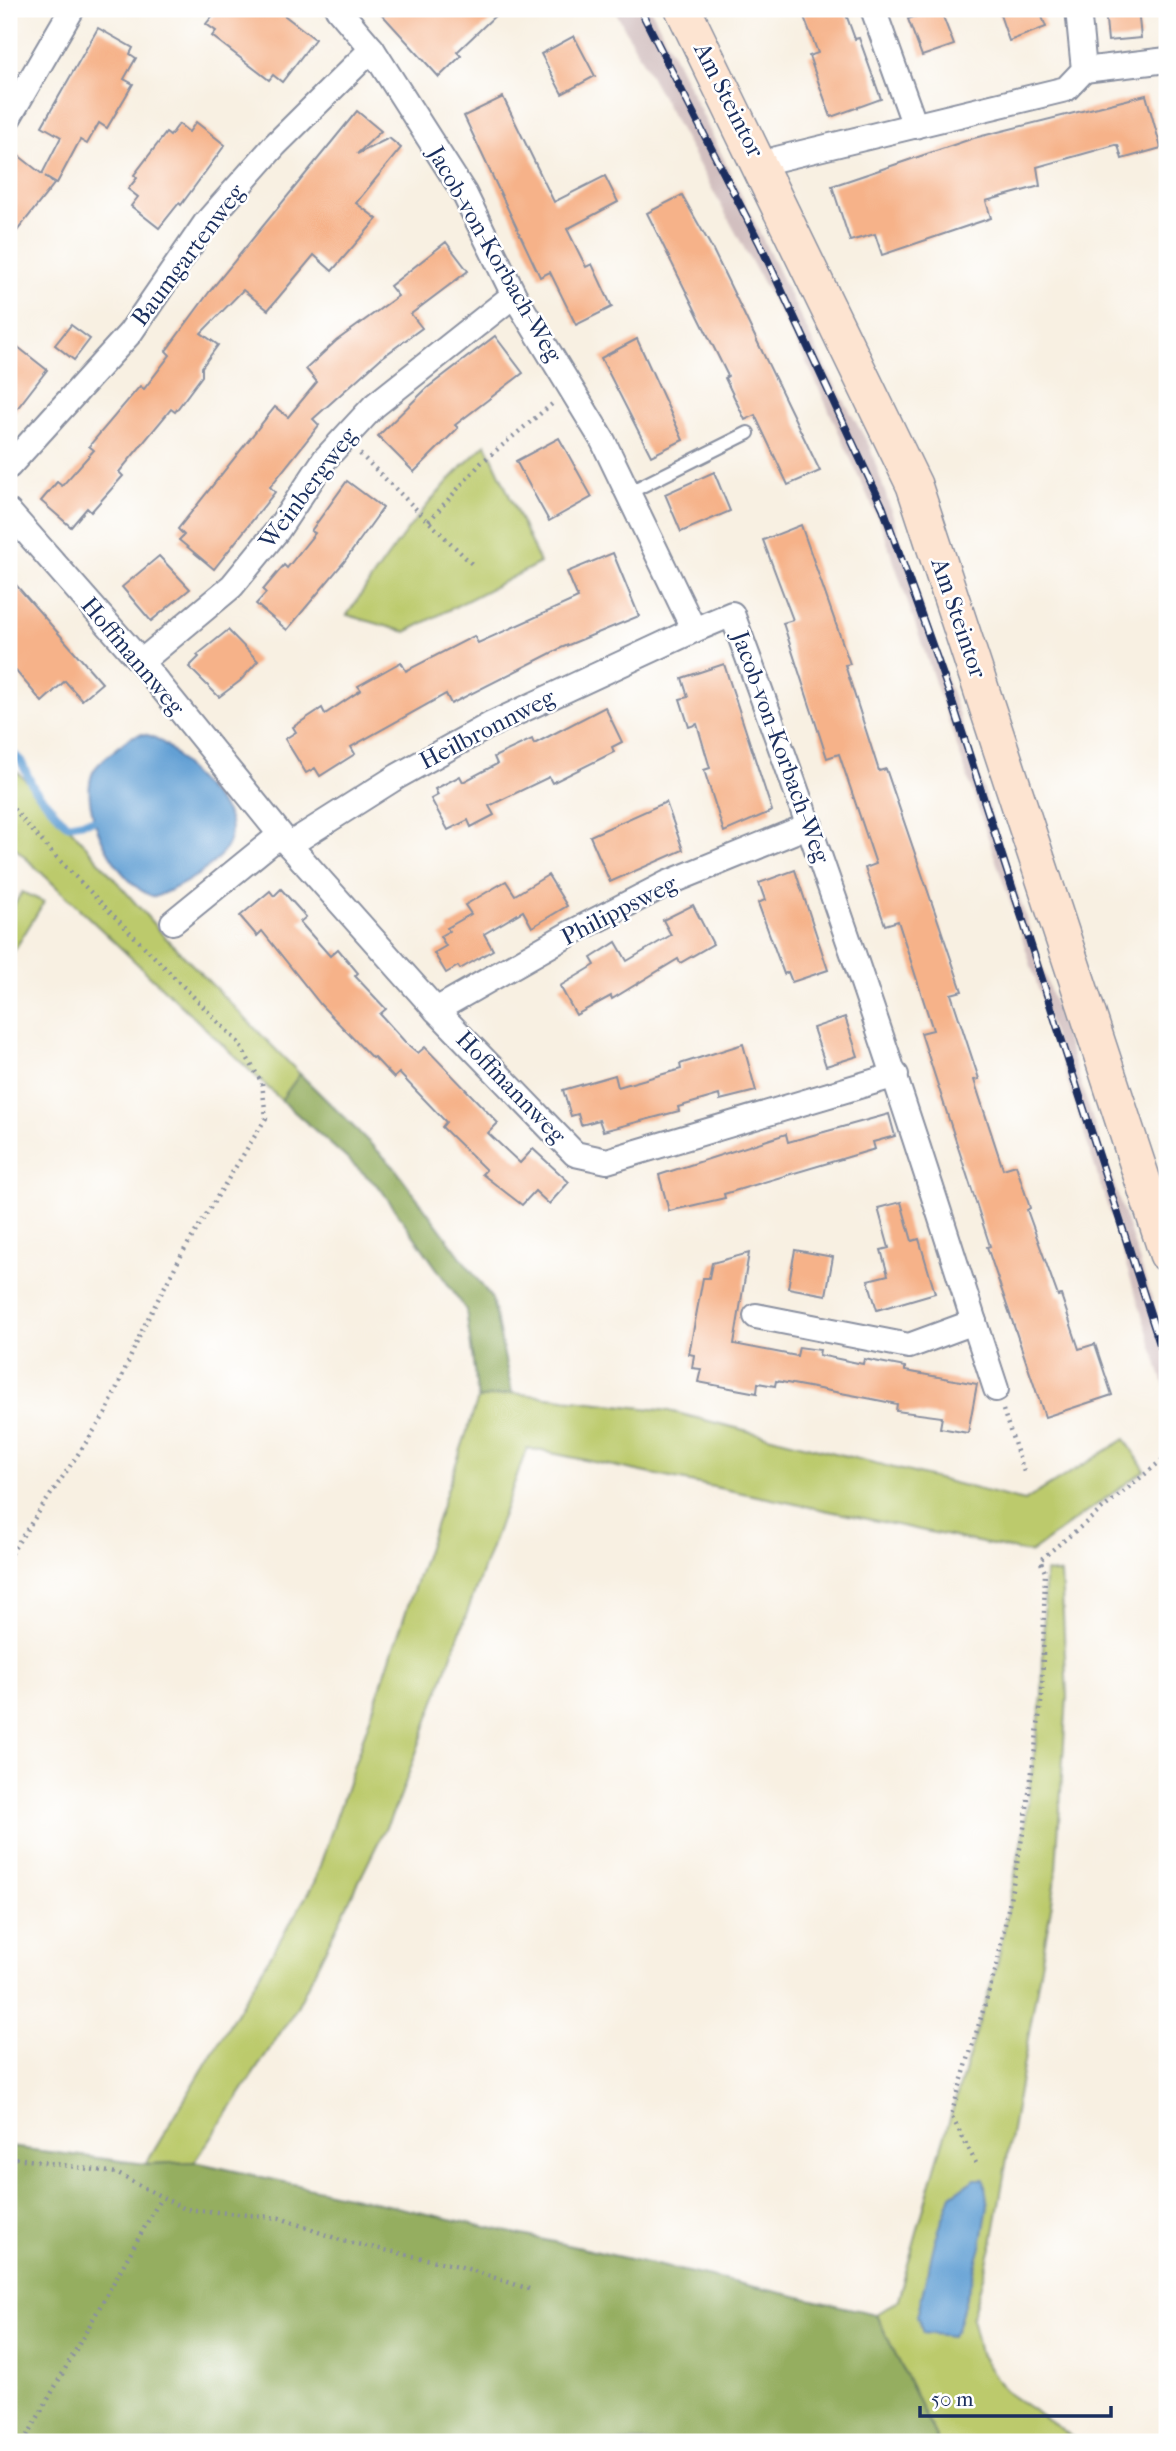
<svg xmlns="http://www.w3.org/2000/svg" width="1176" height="2451" font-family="'IM FELL French Canon',serif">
  <rect width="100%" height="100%" fill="#fff"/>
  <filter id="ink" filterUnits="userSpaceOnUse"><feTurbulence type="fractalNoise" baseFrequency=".0143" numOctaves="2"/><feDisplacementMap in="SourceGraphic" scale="14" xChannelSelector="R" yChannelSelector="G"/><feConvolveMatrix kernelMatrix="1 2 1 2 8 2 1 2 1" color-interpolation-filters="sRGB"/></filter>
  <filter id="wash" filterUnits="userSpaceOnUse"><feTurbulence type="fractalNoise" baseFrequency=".00686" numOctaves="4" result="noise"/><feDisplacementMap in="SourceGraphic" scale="28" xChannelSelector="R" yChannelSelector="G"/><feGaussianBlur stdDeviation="1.57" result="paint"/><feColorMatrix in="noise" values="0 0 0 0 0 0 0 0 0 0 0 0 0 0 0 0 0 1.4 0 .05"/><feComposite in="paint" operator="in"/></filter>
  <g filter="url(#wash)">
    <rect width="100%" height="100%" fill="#f8f0e2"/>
    <polygon fill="#d2bfbf" points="614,9 651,9 822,361 870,447 1167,1344 1167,1394 1018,925 883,530 811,371"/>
    <g fill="#bcca6c" stroke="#6c7c65" stroke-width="2">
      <path d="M486 444 540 563 406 632 347 615C389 553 430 494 486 444Z"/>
      <polygon points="9,765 39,792 164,936 300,1074 281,1100 9,842"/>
      <polygon points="22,892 44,902 9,959 9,913"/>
      <polygon points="512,1393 669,1411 1024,1501 1125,1439 1145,1470 1030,1553 527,1448 399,1800 296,2009 195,2162 146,2164 314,1883 478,1399"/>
      <polygon points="1045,1572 1061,1574 1067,1696 1055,1885 992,2244 972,2317 980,2354 1005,2391 1080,2442 938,2442 876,2314 898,2300 936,2164 997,1965 1025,1823 1042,1696"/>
    </g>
    <g fill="#95ae60" stroke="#586e5f" stroke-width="2">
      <polygon points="300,1074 394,1167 492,1299 512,1393 478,1399 466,1310 380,1188 281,1100"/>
      <polygon points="9,2147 146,2164 195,2162 876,2314 938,2442 9,2442"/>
    </g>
    <g fill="#64a0d4" stroke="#406899" stroke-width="2">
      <path d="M143 734C166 738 178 758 193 775 204 787 221 801 228 816 245 855 184 885 155 897 118 887 77 808 93 772 97 763 109 755 116 749 125 741 131 735 143 734Z"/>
      <polygon points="975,2179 984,2179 988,2206 981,2247 957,2329 952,2336 923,2333 917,2316 935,2241 951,2195"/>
    </g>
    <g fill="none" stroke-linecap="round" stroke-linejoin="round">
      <polyline stroke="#64a0d4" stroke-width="8" points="9,750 21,761 34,789 67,825 95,820"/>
    </g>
    <g id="blocks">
      <g fill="#f6b289">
        <polygon points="218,9 276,9 315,39 282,82 273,75 269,80 212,36 216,31 206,24"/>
        <polygon points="377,9 502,9 457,52 461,56 439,77"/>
        <polygon points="801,9 844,9 855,39 859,38 881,99 831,117 809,56 818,53"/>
        <polygon points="936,9 940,9 954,45 922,56 908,19"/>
        <polygon points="998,9 1039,9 1046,27 1009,41"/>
        <polygon points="1105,9 1138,9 1141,38 1108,41"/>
        <polygon points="98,28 133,48 130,54 136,58 124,79 133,84 107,128 99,123 87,144 80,140 57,183 45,176 54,184 9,241 9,148 42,174 61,137 42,126"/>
        <polygon points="574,36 595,76 562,94 541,54"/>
        <polygon points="1146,95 1161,148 1122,159 1118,145 1115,145 1037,167 1040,186 986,201 991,218 882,255 875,234 850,241 832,186 974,138"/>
        <polygon points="503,97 554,202 605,176 618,202 567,229 586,267 592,264 612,307 576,325 550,272 540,277 464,116"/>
        <polygon points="357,111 381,131 357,154 389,138 401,148 356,203 377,219 332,271 314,255 268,310 243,290 201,333 218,345 202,367 202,376 175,412 171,409 119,472 123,476 91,512 87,508 71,527 41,501 57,482 62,486 94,450 89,446 140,386 144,389 170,355 166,351 210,291"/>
        <polygon points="196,122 225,145 181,205 179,203 159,228 131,206 138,197 128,189 137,178 134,175 166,133 170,136 179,124 189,132"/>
        <polygon points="682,195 712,248 820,471 788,485 755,415 745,420 725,378 728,376 647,213"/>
        <polygon points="446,242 468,271 411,314 422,328 380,359 313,419 319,425 270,487 275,492 214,569 179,540 184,535 178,529 275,407 288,417 317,382 306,369 336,341 398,296 390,286"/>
        <polygon points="71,325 90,339 74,360 55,345"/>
        <polygon points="495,336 523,373 455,425 458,428 414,472 378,436 427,388"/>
        <polygon points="637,339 683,440 651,456 601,358"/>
        <polygon points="9,340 47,370 9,419"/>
        <polygon points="559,438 592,497 549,521 516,461"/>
        <polygon points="714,472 730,511 681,532 665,494"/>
        <polygon points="347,481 383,508 344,562 287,630 256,604 266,593 263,590 284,565 287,568 315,533 311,531"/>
        <polygon points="801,525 850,664 845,665 879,771 886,769 962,991 951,994 979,1079 974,1080 1003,1169 1016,1165 1030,1208 1027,1210 1058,1296 1061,1295 1079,1349 1095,1344 1112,1395 1045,1417 987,1247 990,1246 921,1033 933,1030 898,921 885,925 865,868 876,864 839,754 827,758 783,623 793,620 763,540"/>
        <polygon points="613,553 639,616 561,648 451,704 446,694 351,747 355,754 320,776 315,768 306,773 285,739 296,732 293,727 322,708 325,714 361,690 358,686 401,662 406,671 474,636 478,643 578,598 567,572"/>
        <polygon points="159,556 190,589 151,621 122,587"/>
        <polygon points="9,577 102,683 82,700 65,681 42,702 9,663"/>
        <polygon points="228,630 258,661 240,681 219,697 189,667 199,657 197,655"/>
        <polygon points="724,664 772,811 724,832 704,770 710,768 697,724 689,727 680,699 688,697 682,678"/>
        <polygon points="605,707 622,742 612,747 614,752 552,783 549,777 489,806 494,815 471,827 468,820 448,830 431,799 438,795 435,789 460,776 463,782 497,764 494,757 532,739 534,744"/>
        <polygon points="666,802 683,850 610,882 590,836"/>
        <polygon points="795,870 828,970 792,982 788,972 784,974 758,903 765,900 759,883"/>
        <polygon points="548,875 567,906 532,927 523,911 484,934 493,950 460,969 458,966 446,973 434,953 446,946 440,936 449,931 447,928 471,914 465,905 506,881 515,895"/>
        <polygon points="281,889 306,917 300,922 330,956 338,949 358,973 355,976 386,1009 380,1014 406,1043 418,1053 425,1047 498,1123 488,1133 520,1163 533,1149 569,1182 549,1204 535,1191 522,1205 482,1174 486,1170 442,1127 446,1122 399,1073 394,1078 374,1057 372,1058 321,1005 262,931 257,936 240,916 270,891 274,896"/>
        <polygon points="693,905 713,944 680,963 678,959 612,999 611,996 576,1015 560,986 595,965 591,958 616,942 627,961 671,935 663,920"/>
        <polygon points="845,1017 858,1056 826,1066 813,1028"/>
        <polygon points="743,1044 756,1091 720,1100 719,1095 678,1107 679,1111 603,1131 599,1120 581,1125 578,1114 571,1116 563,1090 615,1075 618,1087 681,1069 680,1064"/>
        <polygon points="889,1114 895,1136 873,1142 875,1149 724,1194 725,1198 669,1211 659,1175 786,1134 788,1142"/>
        <polygon points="901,1202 912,1241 919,1239 935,1293 877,1310 868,1280 888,1275 881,1250 889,1248 878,1208"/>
        <polygon points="795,1250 833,1257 826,1295 788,1288"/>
        <polygon points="749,1253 734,1344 797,1356 799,1347 820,1350 819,1355 863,1364 864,1359 905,1367 905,1371 977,1384 968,1433 940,1428 942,1417 896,1411 897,1404 857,1396 776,1381 775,1386 758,1383 757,1393 698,1382 701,1369 692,1368 694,1355 689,1354 703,1278 709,1278 712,1263"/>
      </g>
    </g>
  </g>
  <g filter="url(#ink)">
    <use href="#blocks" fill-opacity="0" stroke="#8a90a0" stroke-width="2"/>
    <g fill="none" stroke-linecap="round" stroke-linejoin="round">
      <defs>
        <polyline id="lane" points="628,493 748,433"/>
        <g id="street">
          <path d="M338 9 372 49 464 193 514 295 603 441 694 630 732 614C819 848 899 1084 974 1322L909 1346 756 1316"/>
          <polyline points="873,9 915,126"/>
          <polyline points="1084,70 1167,60"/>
          <polyline points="9,117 72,9"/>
          <polyline points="762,166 777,159 1066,89 1084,70 1078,9"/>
          <polyline points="9,466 130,333 205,224 275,145 372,49"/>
          <polyline points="9,512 141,662 289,845 436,1010 575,1154 607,1161 896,1075"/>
          <polyline points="141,662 232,586 277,531 325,459 374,406 514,295"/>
          <polyline points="289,845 398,776 490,725 694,630"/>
          <polyline points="173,922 280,835"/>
          <polyline points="436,1010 571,933 668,883 810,825"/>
          <polyline points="974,1322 996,1389"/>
        </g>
        <polyline id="secondary" points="683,9 914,485 1167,1254"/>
      </defs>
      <use href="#lane" stroke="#8a90a0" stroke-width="16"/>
      <use href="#street" stroke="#8a90a0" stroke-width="28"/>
      <use href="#secondary" stroke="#8a90a0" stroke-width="38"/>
      <g stroke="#8a90a0" stroke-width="4.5" stroke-dasharray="2 5" stroke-linecap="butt">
        <polyline points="360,454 474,566"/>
        <polyline points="429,521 481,463 552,404"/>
        <polyline points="9,804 55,856 238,1042 262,1083 266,1118 183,1252 144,1326 106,1413 9,1556"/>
        <polyline points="1003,1410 1024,1472"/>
        <polyline points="9,2157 116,2173 185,2209 280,2218 343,2241 459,2266 529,2289"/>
        <polyline points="976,2163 951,2115 997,1965 1025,1823 1042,1696 1045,1572 1040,1560 1167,1456"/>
        <polyline points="24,2442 161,2198"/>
      </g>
      <use href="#lane" stroke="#fff" stroke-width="12"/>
      <use href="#street" stroke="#fff" stroke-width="24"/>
      <use href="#secondary" stroke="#fde4d1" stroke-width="35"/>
      <defs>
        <polyline id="rail" points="640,9 761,246 883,508 950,695 1167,1366"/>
      </defs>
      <use href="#rail" stroke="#1b2f5e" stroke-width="8"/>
      <use href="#rail" stroke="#fff" stroke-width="5" stroke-dasharray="16" stroke-linecap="butt"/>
    </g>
  </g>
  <g text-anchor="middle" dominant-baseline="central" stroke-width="5" stroke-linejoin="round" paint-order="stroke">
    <g font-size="24" fill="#1b2f5e" stroke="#fff">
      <text transform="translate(729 100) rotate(63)">Am Steintor</text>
      <text transform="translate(495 254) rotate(60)">Jacob-von-Korbach-Weg</text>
      <text transform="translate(188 255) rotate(-53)">Baumgartenweg</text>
      <text transform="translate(308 488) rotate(-53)">Weinbergweg</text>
      <text transform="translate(959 618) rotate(71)">Am Steintor</text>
      <text transform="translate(133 656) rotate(50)">Hoffmannweg</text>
      <text transform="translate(487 729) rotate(-27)">Heilbronnweg</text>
      <text transform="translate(781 747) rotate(70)">Jacob-von-Korbach-Weg</text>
      <text transform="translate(619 910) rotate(-27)">Philippsweg</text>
      <text transform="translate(511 1087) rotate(46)">Hoffmannweg</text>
    </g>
  </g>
  <rect width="1176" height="2451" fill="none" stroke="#fff" stroke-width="35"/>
  <path d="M920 2406v10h191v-10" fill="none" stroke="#1b2f5e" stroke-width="3.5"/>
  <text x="931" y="2406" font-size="21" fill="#1b2f5e" stroke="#ffffff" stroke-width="5" paint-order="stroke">50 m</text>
</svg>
